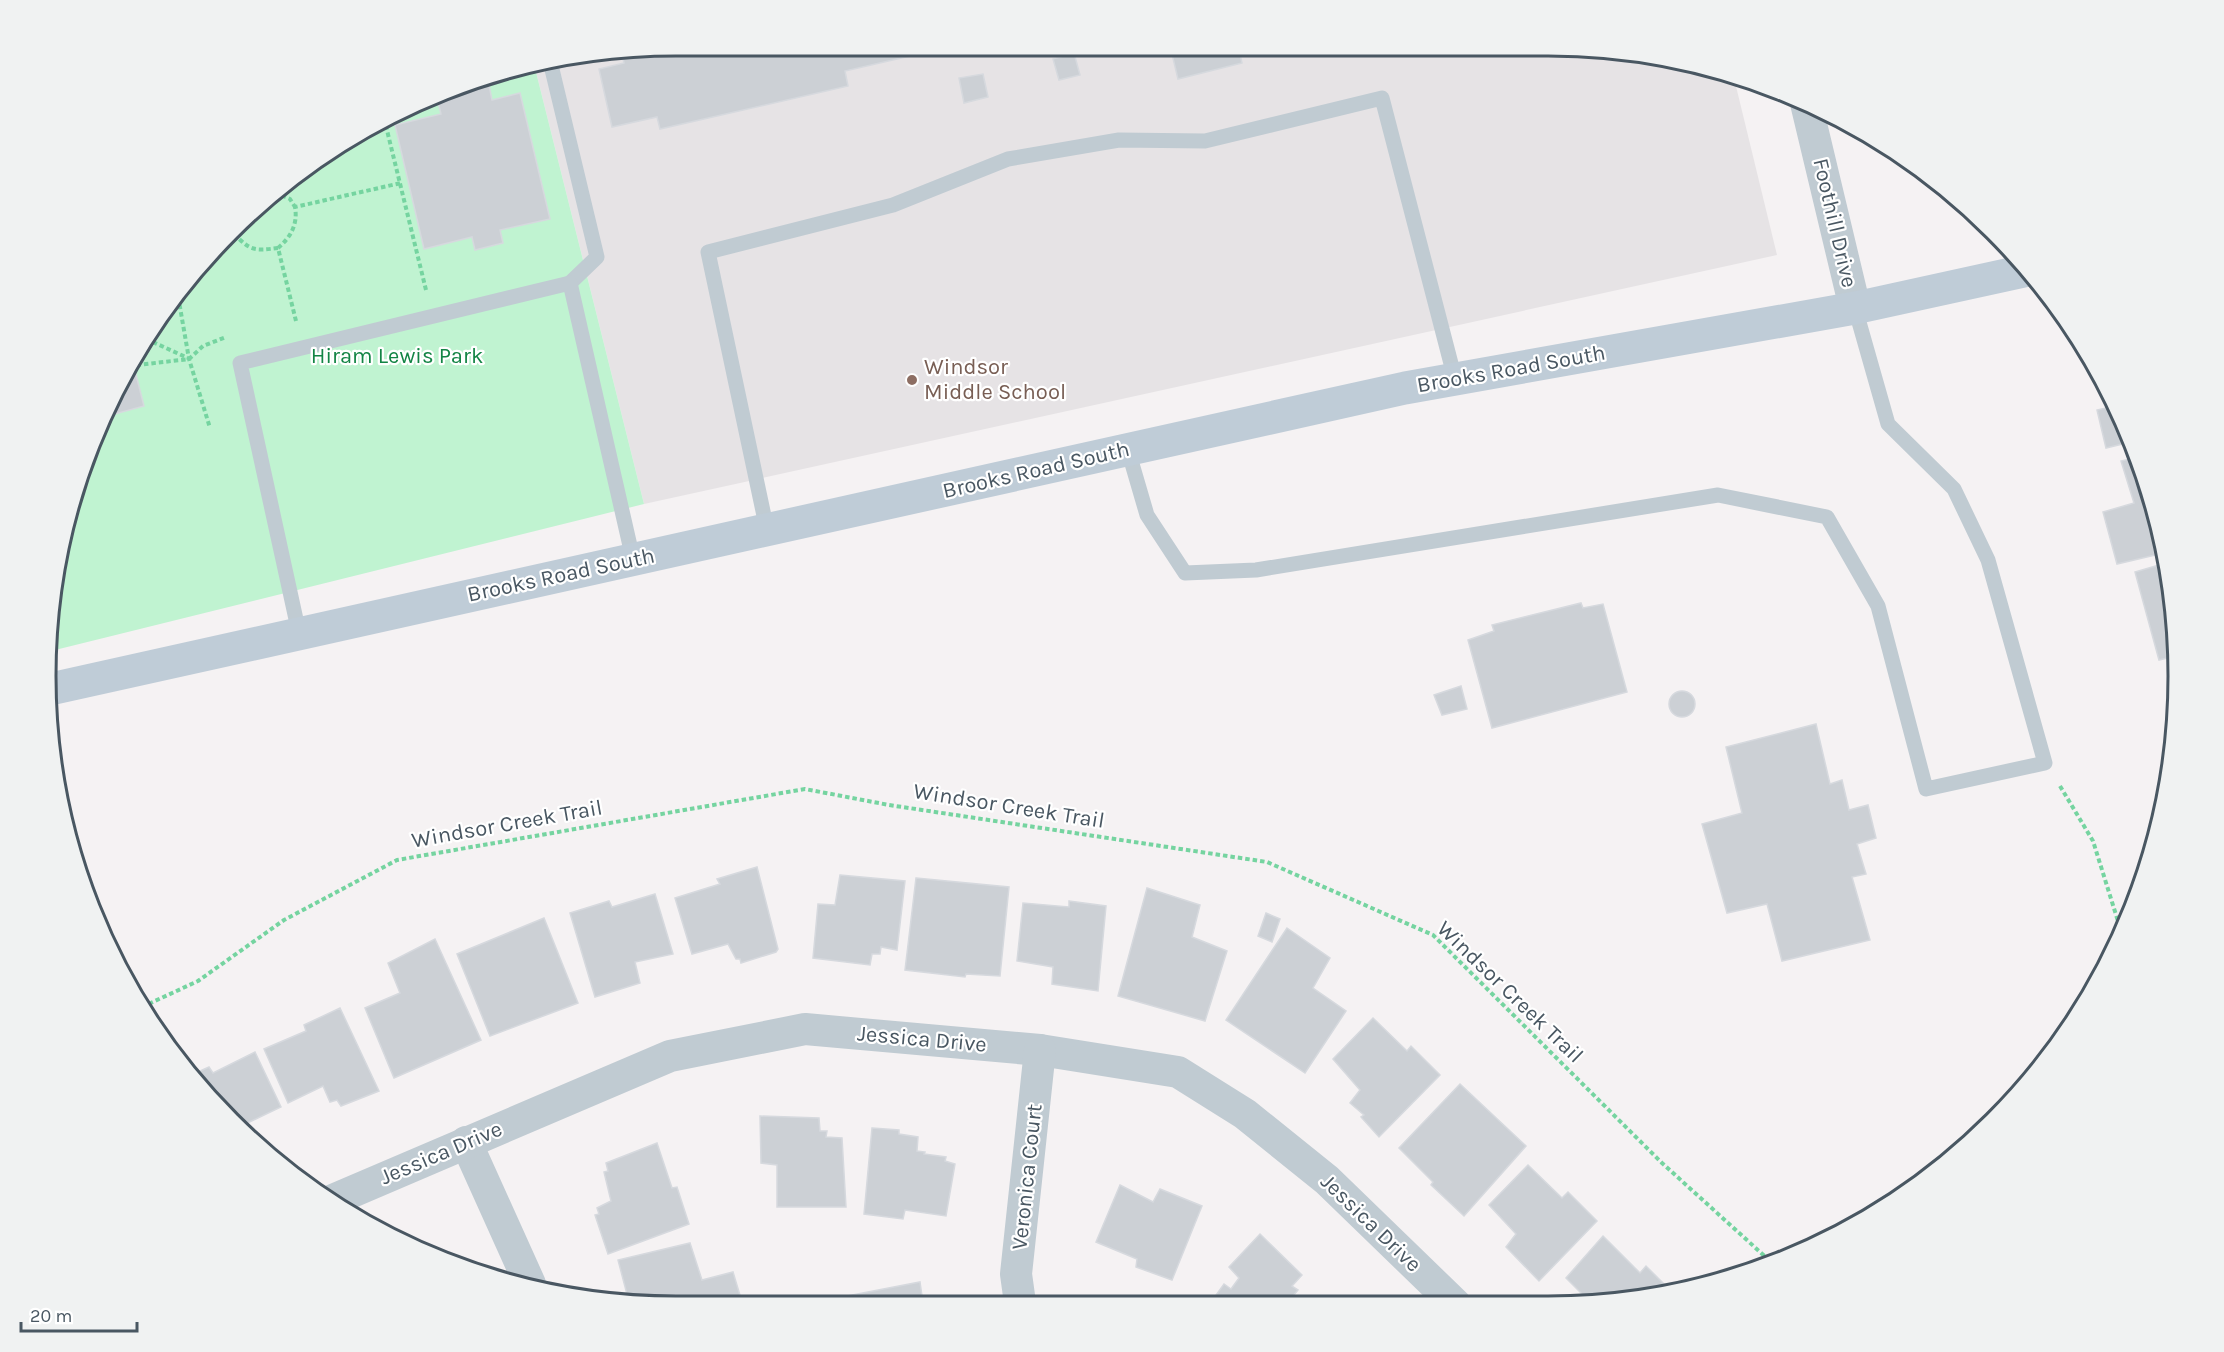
<svg xmlns="http://www.w3.org/2000/svg" width="2224" height="1352" font-family="Karla,sans-serif">
  <rect width="100%" height="100%" fill="#f5f2f3"/>
  <polygon fill="#e6e3e5" points="593,50 1630,50 1734,78 1777,255 644,504 534,64"/>
  <polygon fill="#c0f3d1" points="534,64 644,504 47,652 57,553 78,473 110,397 175,292 292,175 397,110 473,78"/>
  <g fill="#ccd0d5" stroke="#d6d9de" stroke-width="1.5">
    <polygon points="621,50 936,50 845,71 848,86 660,129 657,117 612,127 599,69 624,63"/>
    <polygon points="1171,50 1239,50 1242,63 1178,79"/>
    <polygon points="1074,53 1080,75 1059,80 1053,59"/>
    <polygon points="983,74 988,97 964,103 959,78"/>
    <polygon points="487,75 492,100 520,93 550,219 500,230 503,243 475,250 472,237 424,249 395,125 441,114 436,94 473,78"/>
    <polygon points="2094,361 2095,361 2131,442 2106,448 2097,410 2106,408"/>
    <polygon points="134,367 144,406 104,417 110,397 128,368"/>
    <polygon points="2138,457 2145,473 2164,553 2117,564 2103,512 2134,503 2121,461"/>
    <polygon points="2166,563 2174,593 2176,656 2159,660 2135,572"/>
    <polygon points="1581,603 1583,608 1603,604 1627,692 1492,728 1468,640 1494,631 1492,625"/>
    <polygon points="2176,670 2177,704 2169,672"/>
    <polygon points="1461,686 1467,709 1442,715 1434,695"/>
    <circle cx="1682" cy="704" r="13"/>
    <polygon points="1816,724 1830,784 1842,780 1849,810 1868,805 1876,838 1857,844 1866,874 1852,877 1870,940 1782,961 1767,904 1727,913 1702,824 1742,813 1726,747"/>
    <polygon points="757,867 778,949 776,952 741,963 740,959 736,959 728,944 692,954 675,898 720,884 717,879"/>
    <polygon points="840,875 905,881 897,950 881,947 880,954 872,954 870,965 813,958 818,904 835,905"/>
    <polygon points="916,878 1009,887 1000,976 966,974 965,977 905,970"/>
    <polygon points="1147,888 1200,905 1192,937 1227,951 1205,1021 1118,996"/>
    <polygon points="655,894 673,954 635,962 640,983 595,997 570,913 609,901 612,907"/>
    <polygon points="1069,901 1106,906 1098,991 1052,984 1053,967 1017,961 1023,903 1069,907"/>
    <polygon points="1266,913 1280,919 1272,942 1258,936"/>
    <polygon points="544,918 578,1003 490,1036 457,954"/>
    <polygon points="1287,928 1330,958 1313,988 1346,1011 1305,1073 1226,1020"/>
    <polygon points="435,939 481,1040 394,1078 365,1008 400,993 388,963"/>
    <polygon points="340,1008 379,1091 341,1106 337,1100 330,1102 323,1086 288,1103 264,1049 306,1031 304,1025"/>
    <polygon points="1373,1018 1407,1051 1411,1046 1440,1075 1379,1137 1361,1117 1364,1115 1350,1103 1360,1090 1333,1059"/>
    <polygon points="255,1052 281,1107 241,1126 245,1135 230,1122 191,1075 209,1067 213,1073"/>
    <polygon points="1460,1084 1526,1146 1464,1216 1431,1185 1433,1182 1399,1148"/>
    <polygon points="760,1116 819,1118 820,1131 827,1131 826,1137 842,1138 846,1207 777,1207 777,1165 761,1163"/>
    <polygon points="872,1128 899,1130 899,1134 918,1137 917,1151 925,1152 924,1154 946,1157 945,1161 955,1164 946,1216 905,1210 903,1219 864,1214"/>
    <polygon points="657,1143 672,1188 677,1187 689,1224 608,1254 595,1215 599,1214 597,1208 611,1201 604,1172 608,1171 606,1163"/>
    <polygon points="1528,1165 1562,1198 1568,1192 1597,1221 1539,1281 1506,1247 1516,1234 1489,1205"/>
    <polygon points="1120,1185 1153,1202 1160,1189 1202,1206 1172,1280 1136,1267 1137,1259 1096,1242"/>
    <polygon points="1260,1234 1302,1275 1292,1286 1298,1290 1293,1296 1301,1304 1217,1304 1221,1299 1216,1295 1224,1284 1231,1289 1239,1278 1229,1267"/>
    <polygon points="1603,1236 1640,1273 1646,1266 1672,1292 1593,1305 1566,1278"/>
    <polygon points="690,1243 702,1280 733,1272 742,1302 629,1302 618,1260"/>
    <polygon points="1730,1270 1736,1275 1713,1285 1713,1277 1720,1271"/>
    <polygon points="920,1282 923,1303 831,1303 831,1299"/>
  </g>
  <g fill="none" stroke-linecap="round" stroke-linejoin="round">
    <g stroke="#75d4a0" stroke-width="4" stroke-dasharray="4.5 3" stroke-linecap="butt">
      <polyline points="384,118 426,290"/>
      <polyline points="275,192 290,199 295,207"/>
      <path d="M234 234C251 251 254 251 278 248"/>
      <polyline points="177,290 189,359 210,428"/>
      <path d="M296 321 278 248C291 237 298 224 295 207L401 183"/>
      <polyline points="146,339 188,358"/>
      <polyline points="129,366 189,359 203,346 226,337"/>
      <polyline points="2060,786 2093,841 2122,934"/>
      <polyline points="142,1007 198,981 284,920 397,860 805,789 889,805 1267,862 1433,935 1662,1163 1770,1261"/>
    </g>
    <g stroke="#c0cbd2" stroke-width="15">
      <polyline points="550,61 597,257 570,283"/>
      <polyline points="1128,450 1147,515 1185,573 1256,570 1718,495 1827,517 1878,606 1926,789 2045,763 1988,560 1954,489 1888,424 1855,308"/>
      <polyline points="767,530 708,252 893,205 1008,159 1119,140 1205,141 1382,98 1455,379"/>
      <polyline points="299,633 240,363 570,283 633,559"/>
    </g>
    <g stroke="#c0cbd2" stroke-width="32">
      <polyline points="1806,103 1855,308"/>
      <polyline points="466,1142 530,1284"/>
      <polyline points="333,1200 670,1056 805,1029 1040,1050 1178,1072 1245,1114 1327,1180 1456,1305"/>
      <polyline points="1020,1303 1016,1274 1040,1050"/>
    </g>
    <polyline stroke="#bfccd7" stroke-width="33" points="46,690 1405,388 1855,308 2029,270"/>
  </g>
  <circle fill="#8d6e63" stroke="#fff" stroke-width="2" cx="912" cy="380" r="6"/>
  <g text-anchor="middle" dominant-baseline="central" stroke-width="4.5" stroke-linejoin="round" paint-order="stroke">
    <g font-size="22" fill="#495762" stroke="#fff">
      <text transform="translate(1835 223) rotate(77)">Foothill Drive</text>
      <text transform="translate(1511 369) rotate(-10)">Brooks Road South</text>
      <text transform="translate(1036 470) rotate(-13)">Brooks Road South</text>
      <text transform="translate(561 575) rotate(-12)">Brooks Road South</text>
      <text transform="translate(1009 806) rotate(9)">Windsor Creek Trail</text>
      <text transform="translate(507 824) rotate(-10)">Windsor Creek Trail</text>
      <text transform="translate(1510 992) rotate(44)">Windsor Creek Trail</text>
      <text transform="translate(922 1039) rotate(5)">Jessica Drive</text>
      <text transform="translate(441 1153) rotate(-23)">Jessica Drive</text>
      <text transform="translate(1027 1177) rotate(-84)">Veronica Court</text>
      <text transform="translate(1371 1223) rotate(44)">Jessica Drive</text>
    </g>
    <g font-size="22" fill="#128444" stroke="#fff">
      <text x="397" y="356">Hiram Lewis Park</text>
    </g>
    <g font-size="22" fill="#785e54" stroke="#fff" text-anchor="start">
      <text x="924" y="367">Windsor<tspan x="924" dy="25">Middle School</tspan></text>
    </g>
  </g>
  <path d="M0 0H2224V1352H0ZM676 56H1548A620 620 0 0 1 2168 676V676A620 620 0 0 1 1548 1296H676A620 620 0 0 1 56 676V676A620 620 0 0 1 676 56Z" fill="#f0f2f2" fill-rule="evenodd"/>
  <path fill="none" stroke="#495762" stroke-width="3" d="M676 56H1548A620 620 0 0 1 2168 676V676A620 620 0 0 1 1548 1296H676A620 620 0 0 1 56 676V676A620 620 0 0 1 676 56Z"/>
  <path d="M21 1322v9h116v-9" fill="none" stroke="#495762" stroke-width="3"/>
  <text x="30" y="1322" font-size="18" fill="#495762" stroke="#ffffff" stroke-width="4.5" paint-order="stroke">20 m</text>
</svg>
